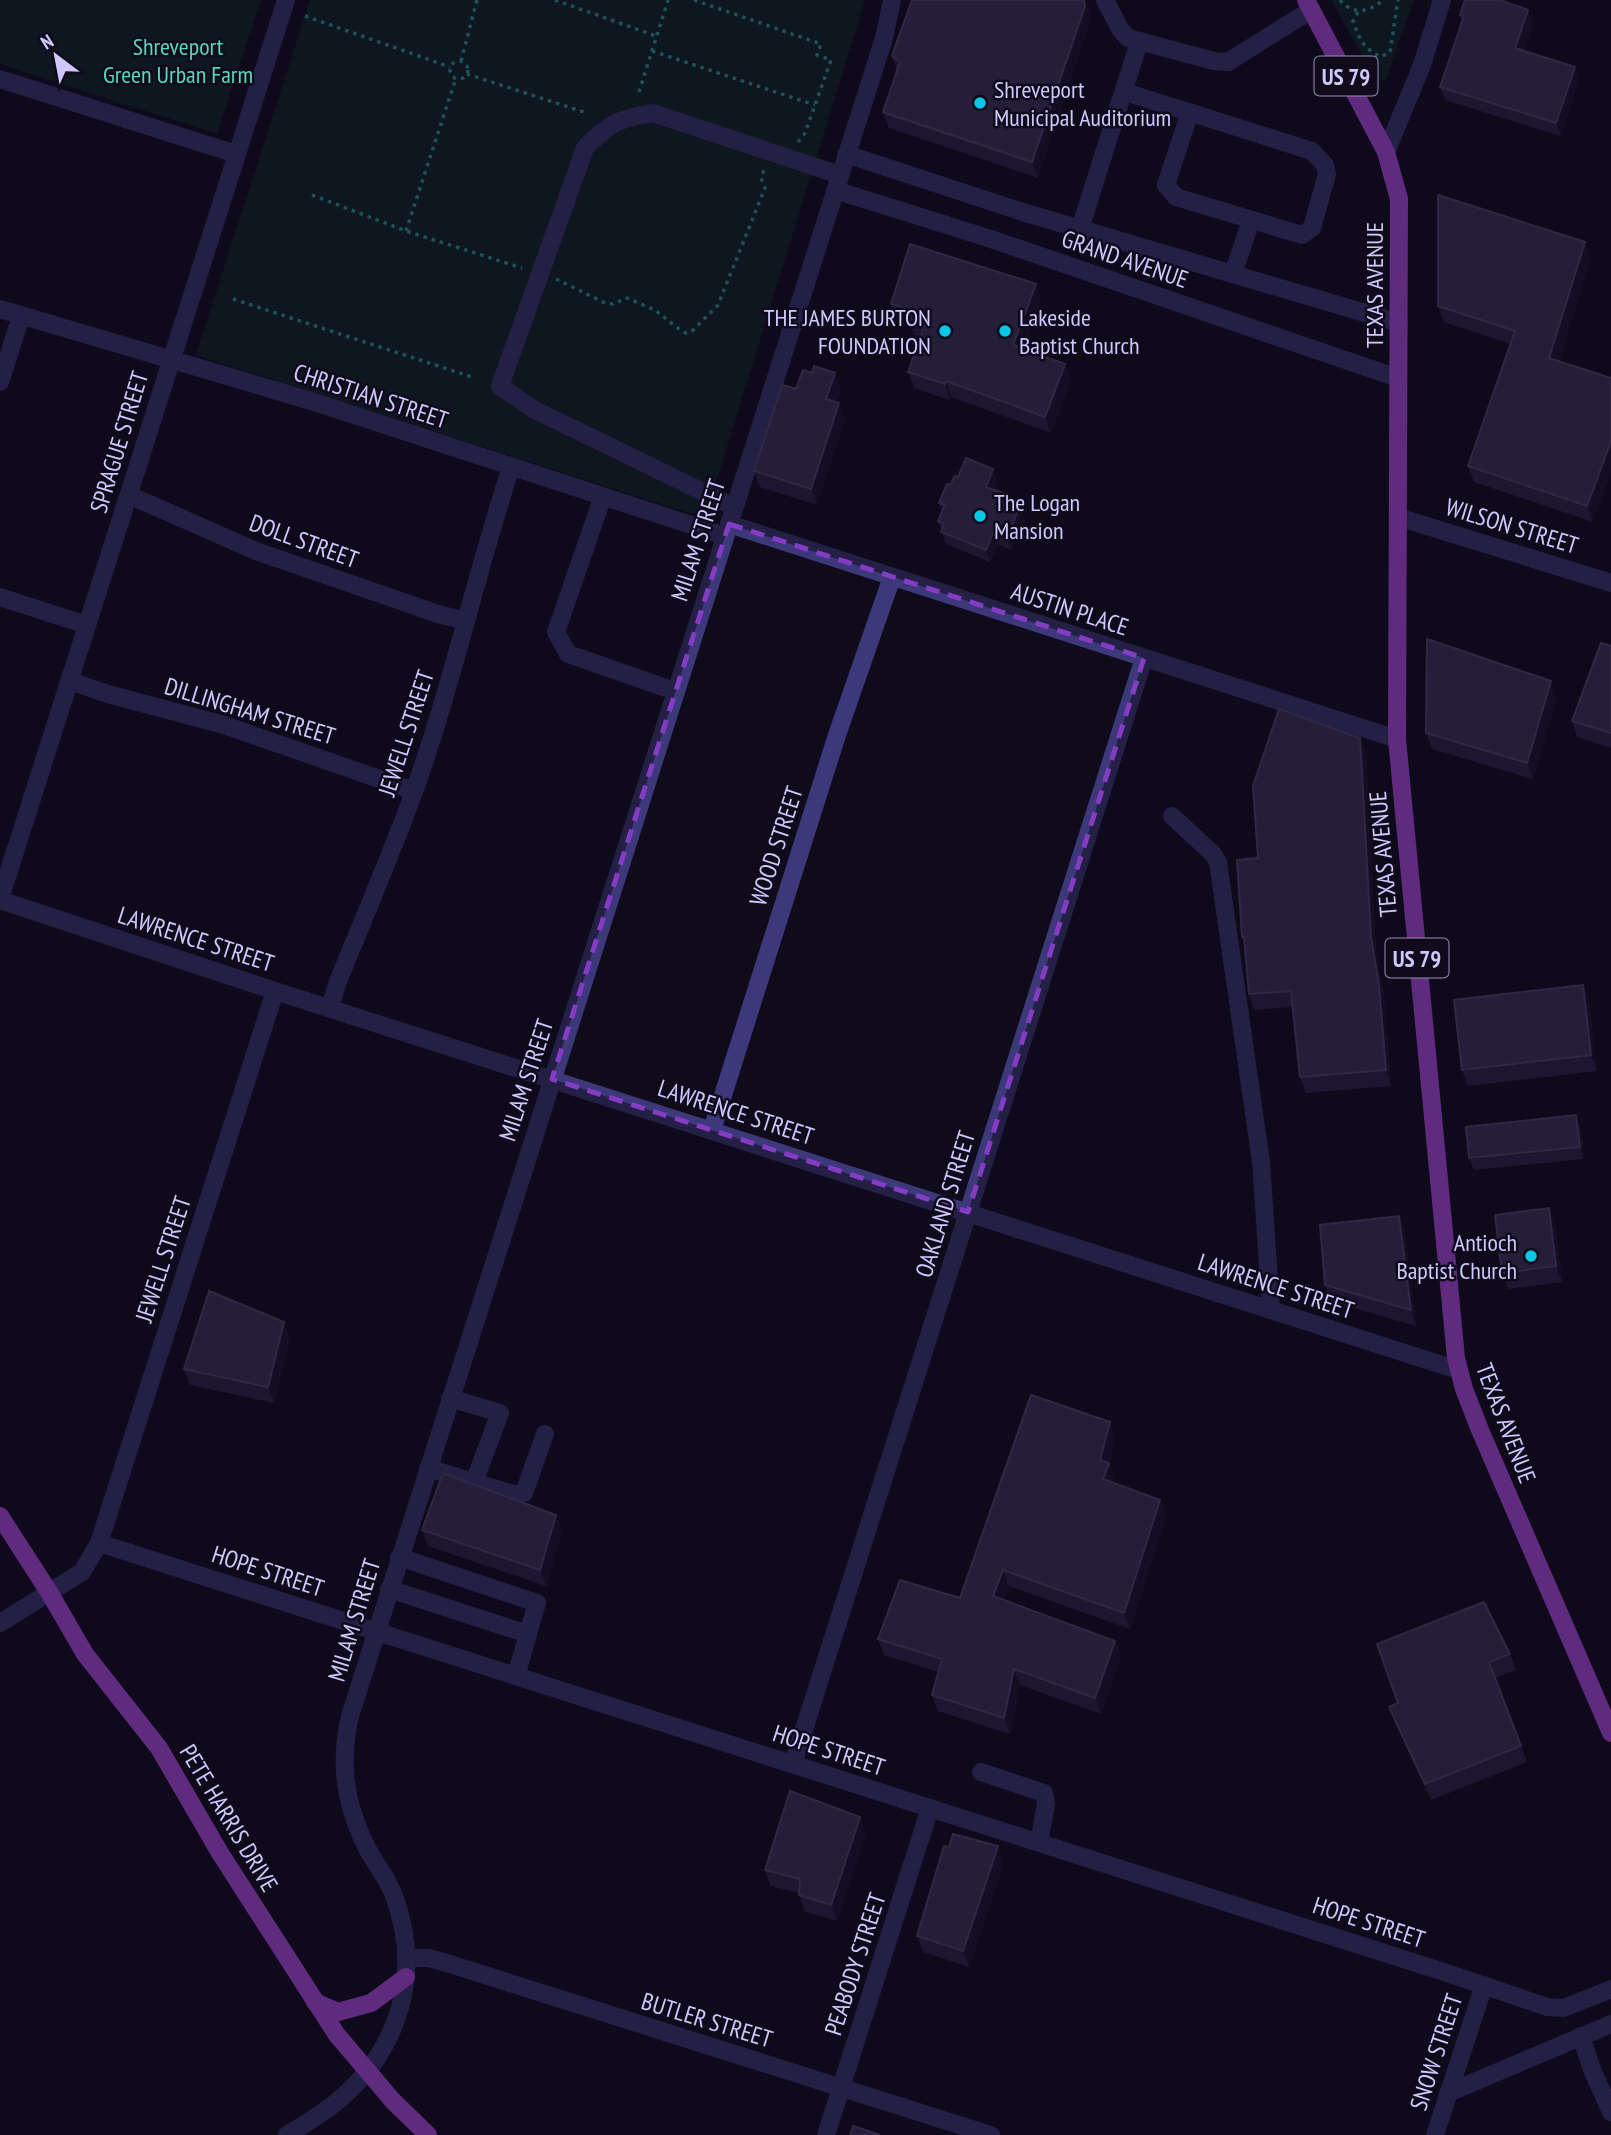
<svg xmlns="http://www.w3.org/2000/svg" width="1611" height="2135" font-family="'PT Sans Narrow',sans-serif">
  <rect width="100%" height="100%" fill="#0f0b1b"/>
  <g fill="#0f2425">
    <polygon points="0,0 261,0 217,134 0,64"/>
    <polygon points="310,0 865,0 705,518 196,355"/>
    <polygon points="1331,0 1414,0 1385,82 1375,78"/>
  </g>
  <g fill="none" stroke-linecap="round" stroke-linejoin="round">
    <g stroke="#30a8a7" stroke-width="3.5" stroke-dasharray="3.5 5" stroke-linecap="butt">
      <polyline points="555,0 656,36"/>
      <polyline points="694,0 821,44 817,55 831,60 805,133 798,142"/>
      <path d="M1340 0C1353 15 1368 13 1383 0"/>
      <path d="M1358 12 1353 21C1359 39 1364 49 1381 57L1390 52 1398 0"/>
      <polyline points="305,16 450,67"/>
      <polyline points="652,51 815,105"/>
      <circle cx="459" cy="70" r="9"/>
      <polyline points="461,61 477,0"/>
      <polyline points="467,74 584,112"/>
      <polyline points="639,92 668,0"/>
      <polyline points="312,195 406,231 522,268"/>
      <polyline points="406,231 456,78"/>
      <polyline points="556,279 605,303 613,304 627,298 655,310 679,329 686,333 692,331 718,305 765,188 761,178 765,167"/>
      <polyline points="233,299 475,378"/>
    </g>
    <g stroke="#3d3879" stroke-width="18">
      <polyline points="1105,0 1120,29 1128,38 1214,61 1228,62 1311,10"/>
      <polyline points="0,79 236,154"/>
      <polyline points="1125,92 1312,151 1325,165 1327,174 1312,228 1302,235 1176,197 1166,185 1190,112"/>
      <polyline points="1386,152 1422,65 1442,0"/>
      <polyline points="846,154 1026,213 1399,323"/>
      <polyline points="835,190 988,238 1398,378"/>
      <polyline points="1080,229 1139,42"/>
      <polyline points="1233,274 1251,220"/>
      <polyline points="0,309 311,401 725,536"/>
      <polyline points="0,382 21,316"/>
      <polyline points="129,495 256,551 438,614 466,621"/>
      <polyline points="603,496 556,632 568,654 675,691"/>
      <path d="M734 507 533 409 500 386 585 148C609 123 618 119 653 113L840 175"/>
      <polyline points="1398,517 1611,583"/>
      <polyline points="729,524 1397,739"/>
      <polyline points="0,597 87,625"/>
      <polyline points="70,681 108,694 224,725 414,791"/>
      <polyline points="1172,816 1213,854 1218,862 1261,1162 1271,1310"/>
      <polyline points="0,899 286,0"/>
      <polyline points="0,900 275,991 1458,1370"/>
      <path d="M330 1008 337 984C363 920 390 857 414 792 452 685 476 574 511 467"/>
      <polyline points="712,1130 837,735 892,577"/>
      <polyline points="450,1398 500,1413 474,1482"/>
      <polyline points="428,1468 513,1494 524,1493 545,1434"/>
      <polyline points="99,1543 275,991"/>
      <polyline points="399,1557 537,1603 516,1676"/>
      <polyline points="389,1589 528,1634"/>
      <polyline points="0,1623 82,1572 99,1543 1444,1972 1547,2007 1564,2008 1611,1989"/>
      <polyline points="793,1764 1144,658"/>
      <polyline points="981,1772 1044,1793 1046,1804 1039,1842"/>
      <polyline points="406,1958 429,1958 450,1964 991,2135"/>
      <polyline points="1581,2036 1593,2072 1611,2112"/>
      <polyline points="1448,2093 1611,2024"/>
      <path d="M287 2135C305 2124 324 2113 340 2099 401 2047 422 1971 394 1896 388 1879 377 1866 368 1850 345 1806 339 1764 350 1716L884 38 892 0"/>
      <polyline points="826,2135 930,1808"/>
      <polyline points="1435,2135 1484,1985"/>
    </g>
    <g stroke="#c352f9" stroke-width="18">
      <polyline points="1306,0 1386,152 1399,199 1397,739 1456,1358 1464,1389 1480,1430 1611,1733"/>
      <polyline points="0,1516 49,1592 85,1654 159,1748 220,1853 337,2035 393,2101 428,2135"/>
      <polyline points="315,2002 338,2012 371,2003 406,1977"/>
    </g>
  </g>
  <g fill="#2d2449">
    <polygon points="1465,0 1501,0 1528,10 1533,23 1523,51 1575,67 1579,80 1561,136 1445,100 1440,87 1462,21 1460,15"/>
    <polygon points="1088,9 1090,22 1038,178 889,128 883,112 897,70 892,56"/>
    <polygon points="1591,258 1559,361 1593,522 1474,482 1468,466 1511,344 1444,322 1438,306"/>
    <polygon points="1041,300 1023,349 1065,364 1071,380 1051,433 951,397 950,400 914,388 908,372 920,337 914,335 910,324 897,320 891,304"/>
    <polygon points="796,389 841,389 836,402 845,419 817,505 760,487 754,471"/>
    <polygon points="958,477 997,481 994,490 1024,520 1012,550 998,545 990,562 946,544 938,521 942,512 939,503 950,485"/>
    <polygon points="1611,646 1611,748 1577,737 1572,721"/>
    <polygon points="1557,697 1533,779 1432,749 1426,733"/>
    <polygon points="1360,738 1366,753 1376,953 1385,1001 1391,1086 1306,1093 1300,1077 1293,1007 1254,1010 1249,994 1245,946 1242,937 1258,858"/>
    <polygon points="1589,1001 1597,1071 1468,1086 1462,1070"/>
    <polygon points="1581,1128 1584,1159 1474,1170 1469,1158"/>
    <polygon points="1399,1216 1405,1232 1416,1326 1330,1301 1325,1285"/>
    <polygon points="1555,1223 1562,1282 1508,1289 1502,1273"/>
    <polygon points="290,1338 274,1403 190,1385 184,1369"/>
    <polygon points="1116,1438 1109,1464 1115,1479 1113,1483 1160,1500 1166,1516 1130,1629 1009,1586 1003,1600 1115,1641 1121,1657 1101,1714 1020,1685 1010,1734 938,1711 932,1695 938,1672 884,1655 878,1639 960,1598"/>
    <polygon points="422,1530 562,1531 546,1586 428,1546"/>
    <polygon points="1377,1644 1510,1654 1516,1670 1495,1678 1527,1762 1431,1800 1395,1723 1389,1707 1398,1703"/>
    <polygon points="866,1833 837,1921 804,1911 799,1893 771,1886 765,1870"/>
    <polygon points="949,1847 1004,1862 969,1967 923,1952 917,1936"/>
  </g>
  <g fill="#1a132e">
    <polygon points="1084,0 1085,0 1088,9 1090,22 1038,178 1032,162"/>
    <polygon points="1528,10 1533,23 1520,61 1515,48"/>
    <polygon points="1575,67 1579,80 1561,136 1556,123"/>
    <polygon points="1585,242 1591,258 1555,374 1549,358"/>
    <polygon points="1036,284 1041,300 1019,361 1013,345"/>
    <polygon points="1065,364 1071,380 1051,433 1045,417"/>
    <polygon points="835,373 841,389 832,415 826,399"/>
    <polygon points="946,381 951,397 950,400 945,384"/>
    <polygon points="839,403 845,419 817,505 811,489"/>
    <polygon points="1611,441 1611,473 1593,522 1587,506"/>
    <polygon points="993,469 997,481 990,499 986,487"/>
    <polygon points="1003,493 1008,505 1000,500"/>
    <polygon points="1019,508 1024,520 1012,550 1007,538"/>
    <polygon points="993,533 998,545 990,562 986,550"/>
    <polygon points="1551,681 1557,697 1533,779 1527,763"/>
    <polygon points="1360,738 1366,753 1376,953 1385,1001 1391,1086 1386,1070 1371,937"/>
    <polygon points="1583,985 1589,1001 1597,1071 1591,1055"/>
    <polygon points="1576,1115 1581,1128 1584,1159 1580,1147"/>
    <polygon points="1549,1208 1555,1223 1562,1282 1556,1266"/>
    <polygon points="1399,1216 1405,1232 1416,1326 1411,1310"/>
    <polygon points="284,1322 290,1338 274,1403 268,1387"/>
    <polygon points="1110,1422 1116,1438 1109,1464 1115,1479 1109,1495 1103,1479 1100,1460"/>
    <polygon points="1160,1500 1166,1516 1130,1629 1124,1613"/>
    <polygon points="556,1515 562,1531 546,1586 540,1570"/>
    <polygon points="1003,1570 1009,1586 999,1612 993,1596"/>
    <polygon points="1115,1641 1121,1657 1101,1714 1095,1698"/>
    <polygon points="1014,1669 1020,1685 1010,1734 1004,1718"/>
    <polygon points="860,1817 866,1833 837,1921 831,1905"/>
    <polygon points="998,1846 1004,1862 969,1967 963,1951"/>
  </g>
  <g fill="#3f365c" stroke="#564c75" stroke-width="2">
    <polygon points="912,0 1084,0 1085,6 1032,162 883,112 900,62 892,56"/>
    <polygon points="1465,0 1500,0 1528,10 1515,48 1575,67 1556,123 1440,87 1464,16 1460,15"/>
    <polygon points="1438,195 1585,242 1549,358 1611,378 1611,441 1587,506 1468,466 1515,331 1438,306"/>
    <polygon points="910,244 1036,284 1013,345 1065,364 1045,417 946,381 945,384 908,372 925,324 908,319 911,310 891,304"/>
    <polygon points="814,366 835,373 826,399 839,403 811,489 754,471 782,385 796,389 803,370 812,373"/>
    <polygon points="966,458 993,469 986,487 1003,493 1000,500 1019,508 1007,538 993,533 986,550 941,532 944,524 938,521 945,505 939,503 947,484 950,485 955,476 958,477"/>
    <polygon points="1427,639 1551,681 1527,763 1426,733"/>
    <polygon points="1601,643 1611,646 1611,733 1572,721"/>
    <polygon points="1279,709 1360,738 1371,937 1379,985 1386,1070 1300,1077 1291,991 1249,994 1244,937 1242,937 1237,860 1258,858 1253,786"/>
    <polygon points="1583,985 1591,1055 1462,1070 1454,1000"/>
    <polygon points="1576,1115 1580,1147 1469,1158 1466,1127"/>
    <polygon points="1549,1208 1556,1266 1502,1273 1495,1215"/>
    <polygon points="1399,1216 1411,1310 1325,1285 1320,1225"/>
    <polygon points="209,1291 284,1322 268,1387 184,1369"/>
    <polygon points="1031,1395 1110,1422 1100,1460 1109,1463 1103,1479 1160,1500 1124,1613 1003,1570 993,1596 1115,1641 1095,1698 1014,1669 1004,1718 932,1695 942,1659 878,1639 900,1580 960,1598"/>
    <polygon points="443,1473 556,1515 540,1570 422,1530"/>
    <polygon points="1484,1602 1510,1654 1489,1662 1521,1746 1425,1784 1389,1707 1398,1703 1377,1644"/>
    <polygon points="790,1791 860,1817 831,1905 799,1895 800,1879 765,1870"/>
    <polygon points="953,1834 998,1846 963,1951 917,1936 944,1846 949,1847"/>
    <polygon points="853,2126 880,2135 850,2135"/>
  </g>
  <path d="M0 0H1611V2135H0ZM729 524 1144 658 968 1212 552 1079Z" fill="#0f0b1b" fill-opacity=".55" fill-rule="evenodd"/>
  <path fill="none" stroke="#843cc5" stroke-width="5" stroke-dasharray="14 9" stroke-linejoin="round" d="M729 524 1144 658 968 1212 552 1079Z"/>
  <g fill="#07c7e9" stroke="#0f0b1b" stroke-width="2.5">
    <circle cx="980" cy="103" r="7"/>
    <circle cx="945" cy="331" r="7"/>
    <circle cx="1005" cy="331" r="7"/>
    <circle cx="980" cy="516" r="7"/>
    <circle cx="1531" cy="1256" r="7"/>
  </g>
  <g text-anchor="middle" dominant-baseline="central" stroke-width="5" stroke-linejoin="round" paint-order="stroke">
    <g fill="#0f0b1b" stroke="#968fb9" stroke-width="2">
      <rect x="1314.5" y="56.5" width="63" height="39" rx="5"/>
      <rect x="1385.5" y="938.5" width="63" height="39" rx="5"/>
    </g>
    <g font-size="23" font-weight="bold" fill="#d0c7fd">
      <text x="1346" y="76">US 79</text>
      <text x="1417" y="958">US 79</text>
    </g>
    <g font-size="24" fill="#57d9bf" stroke="#0f0b1b">
      <text x="178" y="46">Shreveport<tspan x="178" dy="28">Green Urban Farm</tspan></text>
    </g>
    <g font-size="24" fill="#d0c7fd" stroke="#0f0b1b" text-anchor="start">
      <text x="994" y="89">Shreveport<tspan x="994" dy="28">Municipal Auditorium</tspan></text>
      <text x="931" y="317" text-anchor="end">THE JAMES BURTON<tspan x="931" dy="28">FOUNDATION</tspan></text>
      <text x="1019" y="317">Lakeside<tspan x="1019" dy="28">Baptist Church</tspan></text>
      <text x="994" y="502">The Logan<tspan x="994" dy="28">Mansion</tspan></text>
      <text x="1517" y="1242" text-anchor="end">Antioch<tspan x="1517" dy="28">Baptist Church</tspan></text>
    </g>
    <g font-size="24" fill="#d0c7fd" stroke="#0f0b1b">
      <text transform="translate(1125 259) rotate(19)">GRAND AVENUE</text>
      <text transform="translate(1374 285) rotate(-90)">TEXAS AVENUE</text>
      <text transform="translate(371 396) rotate(18)">CHRISTIAN STREET</text>
      <text transform="translate(119 442) rotate(-73)">SPRAGUE STREET</text>
      <text transform="translate(1512 526) rotate(17)">WILSON STREET</text>
      <text transform="translate(698 540) rotate(-72)">MILAM STREET</text>
      <text transform="translate(304 541) rotate(20)">DOLL STREET</text>
      <text transform="translate(1070 609) rotate(18)">AUSTIN PLACE</text>
      <text transform="translate(250 711) rotate(17)">DILLINGHAM STREET</text>
      <text transform="translate(406 733) rotate(-72)">JEWELL STREET</text>
      <text transform="translate(776 846) rotate(-72)">WOOD STREET</text>
      <text transform="translate(1383 854) rotate(-95)">TEXAS AVENUE</text>
      <text transform="translate(196 939) rotate(18)">LAWRENCE STREET</text>
      <text transform="translate(526 1080) rotate(-72)">MILAM STREET</text>
      <text transform="translate(736 1112) rotate(18)">LAWRENCE STREET</text>
      <text transform="translate(945 1204) rotate(-73)">OAKLAND STREET</text>
      <text transform="translate(163 1259) rotate(-72)">JEWELL STREET</text>
      <text transform="translate(1276 1286) rotate(18)">LAWRENCE STREET</text>
      <text transform="translate(1506 1423) rotate(69)">TEXAS AVENUE</text>
      <text transform="translate(268 1571) rotate(18)">HOPE STREET</text>
      <text transform="translate(354 1620) rotate(-73)">MILAM STREET</text>
      <text transform="translate(829 1750) rotate(18)">HOPE STREET</text>
      <text transform="translate(229 1818) rotate(59)">PETE HARRIS DRIVE</text>
      <text transform="translate(1369 1922) rotate(18)">HOPE STREET</text>
      <text transform="translate(855 1964) rotate(-72)">PEABODY STREET</text>
      <text transform="translate(707 2020) rotate(17)">BUTLER STREET</text>
      <text transform="translate(1436 2052) rotate(-72)">SNOW STREET</text>
    </g>
  </g>
  <g transform="translate(56 56) rotate(328)" stroke="#0f0b1b" stroke-width="5" paint-order="stroke">
  <path d="M0-5L12 26L0 18L-12 26Z" fill="#d0c7fd"/>
  <text y="-10" font-size="19" font-weight="bold" text-anchor="middle" fill="#d0c7fd">N</text>
  </g>
</svg>
